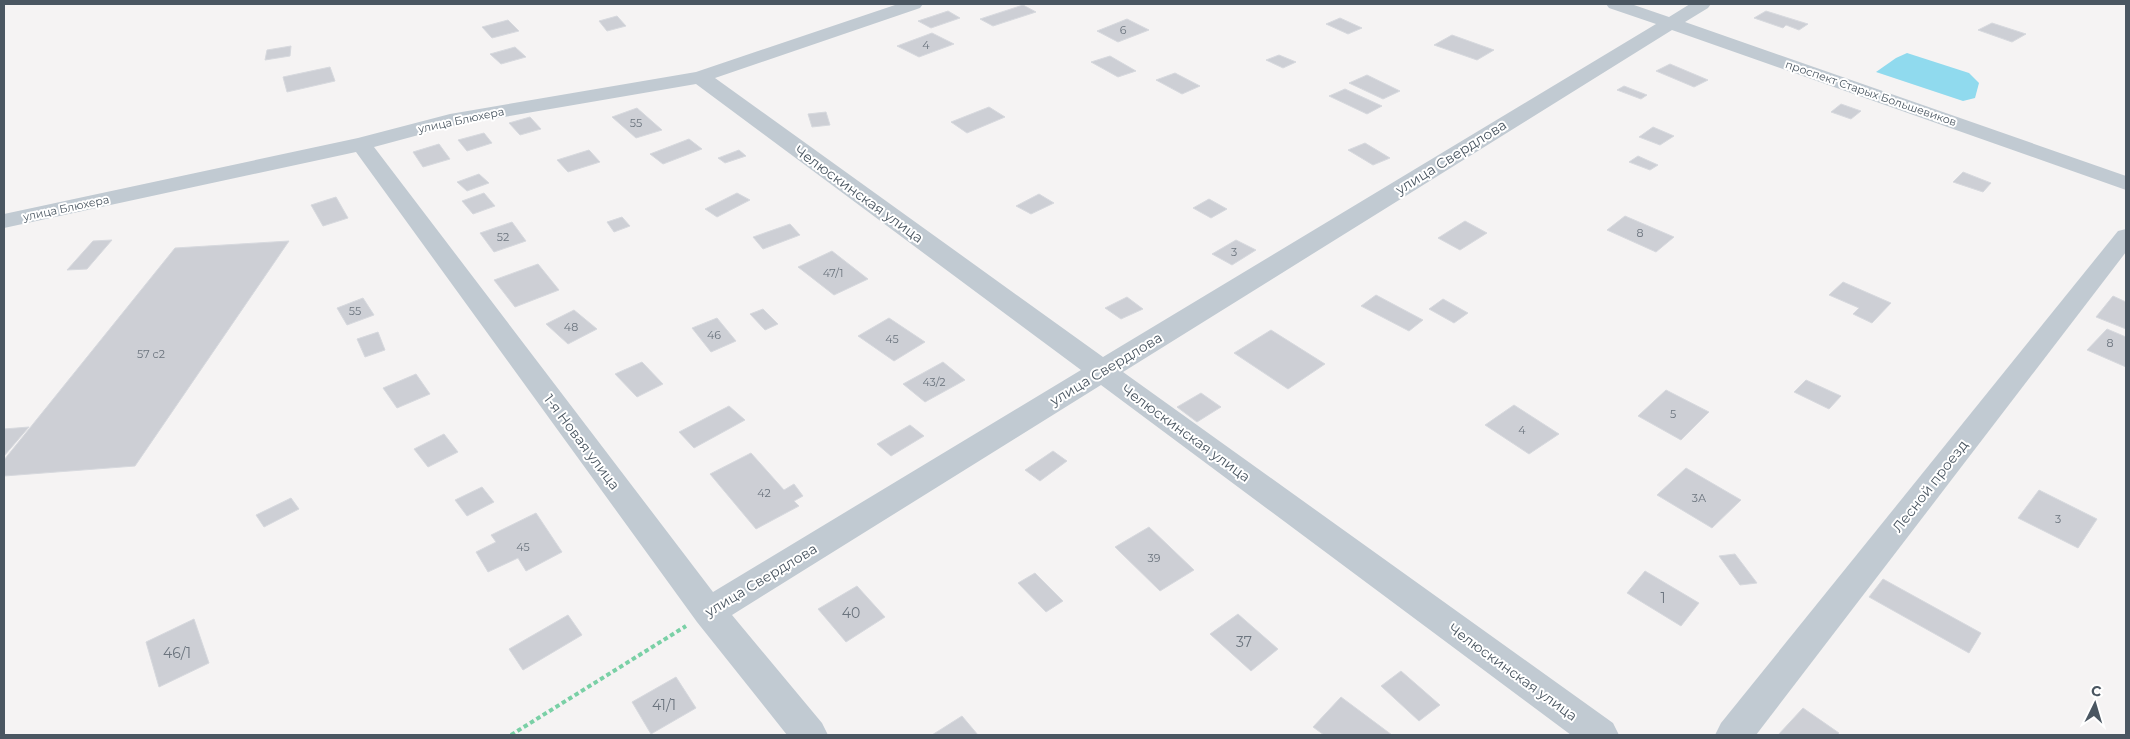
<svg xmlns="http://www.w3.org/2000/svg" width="2130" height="739" font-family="Montserrat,sans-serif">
  <rect width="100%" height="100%" fill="#f5f3f3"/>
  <polygon fill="#90daee" points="1907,53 1969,73 1979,83 1975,98 1963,101 1876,72 1896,58"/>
  <g fill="#cdcfd5" stroke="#d7d9de">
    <polygon points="1023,5 1036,12 993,26 980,19"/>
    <polygon points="948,11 960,18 931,28 918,21"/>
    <polygon points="1766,11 1808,24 1799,30 1786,25 1783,28 1754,18"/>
    <polygon points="617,16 626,26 607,31 599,21"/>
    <polygon points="1340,18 1362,28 1348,34 1326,24"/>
    <polygon points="1127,19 1149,30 1118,42 1097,31"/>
    <polygon points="508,20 519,31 492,38 482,27"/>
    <polygon points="1992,23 2026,34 2012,42 1978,30"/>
    <polygon points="932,33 954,44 919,57 897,46"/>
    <polygon points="1452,35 1494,50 1477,60 1434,45"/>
    <polygon points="291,46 290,56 265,60 267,50"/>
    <polygon points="515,47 526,57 501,64 490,54"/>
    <polygon points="1279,55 1296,62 1283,68 1266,60"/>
    <polygon points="1110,56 1136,71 1118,77 1091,62"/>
    <polygon points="1670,64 1708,80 1694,87 1656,71"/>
    <polygon points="330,67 335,81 287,92 283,77"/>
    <polygon points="1175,73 1200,86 1182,94 1156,80"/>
    <polygon points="1367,75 1400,91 1383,99 1349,83"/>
    <polygon points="1624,86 1647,95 1641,99 1617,90"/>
    <polygon points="1345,89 1382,106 1367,114 1329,96"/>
    <polygon points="1841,104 1861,111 1851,119 1831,112"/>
    <polygon points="989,107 1005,117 967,133 951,122"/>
    <polygon points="637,108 662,130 636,138 612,117"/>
    <polygon points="826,112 830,125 812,127 808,114"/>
    <polygon points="530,117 541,129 520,135 509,123"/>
    <polygon points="1653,127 1674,136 1660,145 1639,137"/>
    <polygon points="484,133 492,143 467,151 458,140"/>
    <polygon points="689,139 702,149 663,164 650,154"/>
    <polygon points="1365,143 1390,158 1373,165 1348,150"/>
    <polygon points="439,144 450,159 423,167 413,152"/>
    <polygon points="589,150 600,162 568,172 557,160"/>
    <polygon points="739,150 746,156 725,163 718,158"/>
    <polygon points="1638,156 1658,165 1650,170 1629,162"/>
    <polygon points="1963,172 1991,183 1983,192 1953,182"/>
    <polygon points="479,174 489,183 467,191 457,182"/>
    <polygon points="484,193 495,206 473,214 462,201"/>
    <polygon points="737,193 750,200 717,217 705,209"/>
    <polygon points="1039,194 1054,203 1031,214 1016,206"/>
    <polygon points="336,197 348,218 323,226 311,205"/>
    <polygon points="1209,199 1227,209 1211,218 1193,208"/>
    <polygon points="1625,216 1674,237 1656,252 1607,230"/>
    <polygon points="622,217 630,226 614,232 607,222"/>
    <polygon points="1465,221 1487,233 1460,250 1438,238"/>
    <polygon points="512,222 526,241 494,252 480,233"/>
    <polygon points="790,224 800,235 763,249 753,237"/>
    <polygon points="112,240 87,269 67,270 93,241"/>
    <polygon points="1236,240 1256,250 1232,265 1212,254"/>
    <polygon points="289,241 135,466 4,476 4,460 175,248"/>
    <polygon points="832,251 868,279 834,295 798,267"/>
    <polygon points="538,264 559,290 515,307 494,280"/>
    <polygon points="1843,282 1891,303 1872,323 1853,314 1859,308 1829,295"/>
    <polygon points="1376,295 1423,320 1409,331 1361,306"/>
    <polygon points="2113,296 2126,302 2126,329 2096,317"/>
    <polygon points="1127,297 1143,309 1121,319 1105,308"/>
    <polygon points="363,298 374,315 347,325 337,308"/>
    <polygon points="1443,299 1468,313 1454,323 1429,309"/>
    <polygon points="763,309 778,324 765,330 750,314"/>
    <polygon points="574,310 597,329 568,344 546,324"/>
    <polygon points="717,318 736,341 711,352 692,328"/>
    <polygon points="889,318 925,342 894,361 858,336"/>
    <polygon points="2107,329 2126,337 2126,367 2087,350"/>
    <polygon points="1271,330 1325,364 1288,389 1234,353"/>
    <polygon points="378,332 385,350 365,357 357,339"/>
    <polygon points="642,362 663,384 637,397 615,374"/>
    <polygon points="943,362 965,380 925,402 903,384"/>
    <polygon points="416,374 430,394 397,408 383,388"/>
    <polygon points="1806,380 1841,396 1829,409 1794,392"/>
    <polygon points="1666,390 1709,412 1681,440 1638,416"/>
    <polygon points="1201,393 1221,407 1197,422 1177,407"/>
    <polygon points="1514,405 1559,434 1529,454 1485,425"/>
    <polygon points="729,406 745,420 694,448 679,432"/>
    <polygon points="910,425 924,436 891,456 877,444"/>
    <polygon points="29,427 4,456 4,429"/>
    <polygon points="444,434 458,452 428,467 414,449"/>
    <polygon points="1053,451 1067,461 1040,481 1025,470"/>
    <polygon points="751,453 784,490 794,484 803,496 794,501 799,506 756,529 710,474"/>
    <polygon points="1686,468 1741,500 1712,528 1657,495"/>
    <polygon points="482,487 494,502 467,516 455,500"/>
    <polygon points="2039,490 2097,519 2078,548 2018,518"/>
    <polygon points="291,498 299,509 264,527 256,515"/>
    <polygon points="536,513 562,552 526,571 518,558 488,572 476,552 496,542 491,535"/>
    <polygon points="1149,527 1194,570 1160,591 1115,547"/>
    <polygon points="1735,554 1757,583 1740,585 1719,556"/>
    <polygon points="1645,571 1699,603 1681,626 1627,593"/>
    <polygon points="1035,573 1063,601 1046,612 1018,583"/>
    <polygon points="1883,579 1981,633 1969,653 1869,597"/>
    <polygon points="857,586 885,617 846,642 818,609"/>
    <polygon points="1238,614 1278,649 1251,671 1210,634"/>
    <polygon points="568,615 582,635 523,670 509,649"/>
    <polygon points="194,619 209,663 159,687 146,642"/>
    <polygon points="1401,671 1440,705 1419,721 1381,686"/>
    <polygon points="676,677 696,708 651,734 632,702"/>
    <polygon points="1341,697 1392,735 1324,735 1313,727"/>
    <polygon points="1803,708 1839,733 1837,735 1778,735"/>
    <polygon points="962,716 978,735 932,735"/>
  </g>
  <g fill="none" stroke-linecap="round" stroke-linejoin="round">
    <polyline stroke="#7ad0a6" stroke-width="4" stroke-dasharray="4.5 3" stroke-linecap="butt" points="511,735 686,626"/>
    <g fill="#c1cad2" fill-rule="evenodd">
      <path d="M898 4H923L920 8 715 78 1103 357 1656 24 1609 8 1606 4H1631L1669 17 1690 4H1711L1708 8 1685 22 2126 176V190L1672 30 1123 372 1613 723 1619 735H1571L1101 385 732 615 822 723 828 735H787L697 622 356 152 4 228V214L358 138 450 114 696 72ZM696 84 1081 370 713 592 374 147 452 126Z"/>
      <polygon points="2126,229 2126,252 1756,735 1715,735 1721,723 2118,231"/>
    </g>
  </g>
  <g text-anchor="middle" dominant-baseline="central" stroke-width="4" stroke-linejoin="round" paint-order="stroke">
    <g font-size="11" fill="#6b747e">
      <text x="1123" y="30">6</text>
      <text x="926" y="45">4</text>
      <text x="636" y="123">55</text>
      <text x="1640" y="233">8</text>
      <text x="503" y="237">52</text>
      <text x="1234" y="252">3</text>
      <text x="833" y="273">47/1</text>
      <text x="355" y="311">55</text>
      <text x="571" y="327">48</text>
      <text x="714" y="335">46</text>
      <text x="892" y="339">45</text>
      <text x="2110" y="343">8</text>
      <text x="151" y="354">57 с2</text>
      <text x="934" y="382">43/2</text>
      <text x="1673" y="414">5</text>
      <text x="1522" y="430">4</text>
      <text x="764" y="493">42</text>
      <text x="1699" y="498">3А</text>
      <text x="2058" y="519">3</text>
      <text x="523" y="547">45</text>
      <text x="1154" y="558">39</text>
    </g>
    <g font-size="11" fill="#4a5661" stroke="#fff">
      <text transform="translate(1871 93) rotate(19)">проспект Старых Большевиков</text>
      <text transform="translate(461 120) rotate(-12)">улица Блюхера</text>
      <text transform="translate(66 208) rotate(-12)">улица Блюхера</text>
    </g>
    <g font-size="14" fill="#4a5661" stroke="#fff">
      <text transform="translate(1451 157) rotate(-32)">улица Свердлова</text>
      <text transform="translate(859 194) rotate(36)">Челюскинская улица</text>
      <text transform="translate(1106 369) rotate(-31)">улица Свердлова</text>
      <text transform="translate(1186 433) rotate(36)">Челюскинская улица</text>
      <text transform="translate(582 442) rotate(53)">1-я Новая улица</text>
      <text transform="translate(1930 486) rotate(-52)">Лесной проезд</text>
      <text transform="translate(761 580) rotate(-31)">улица Свердлова</text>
      <text transform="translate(1513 672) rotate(36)">Челюскинская улица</text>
    </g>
    <g font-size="14" fill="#6b747e">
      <text x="1663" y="598">1</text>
      <text x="851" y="613">40</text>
      <text x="1244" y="642">37</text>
      <text x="177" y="653">46/1</text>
      <text x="664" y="705">41/1</text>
    </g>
  </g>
  <rect width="2130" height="739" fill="none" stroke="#4a5661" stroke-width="10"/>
  <g transform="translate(2095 704) rotate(5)" stroke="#ffffff" stroke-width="4" paint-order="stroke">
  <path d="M0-4L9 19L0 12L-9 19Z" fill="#4a5661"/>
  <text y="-8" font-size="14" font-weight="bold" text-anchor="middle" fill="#4a5661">С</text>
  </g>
</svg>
